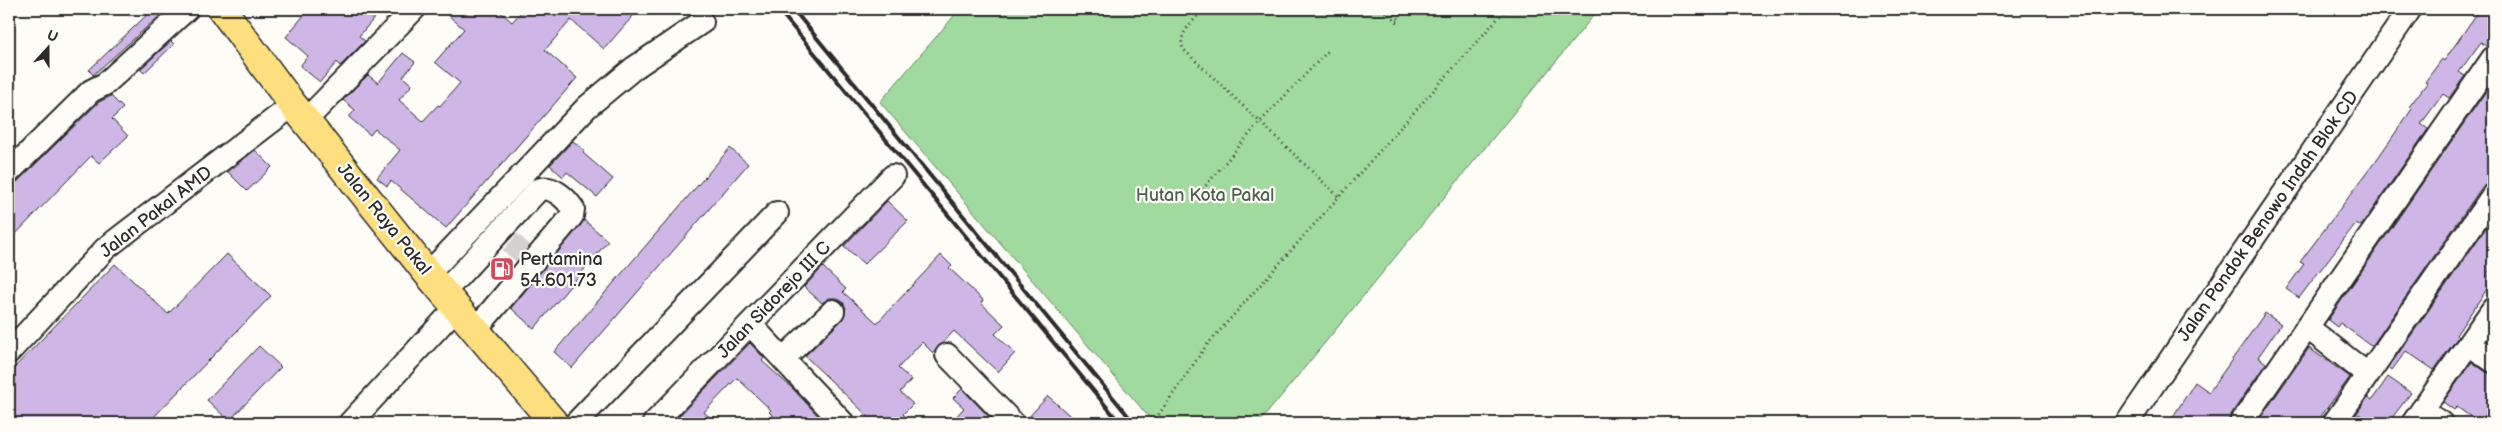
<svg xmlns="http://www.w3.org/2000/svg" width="2502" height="432" font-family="'Balsamiq Sans',sans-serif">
  <rect width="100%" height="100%" fill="#fdfcf7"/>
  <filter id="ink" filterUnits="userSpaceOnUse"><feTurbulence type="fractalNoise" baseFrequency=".02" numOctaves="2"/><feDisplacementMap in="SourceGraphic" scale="10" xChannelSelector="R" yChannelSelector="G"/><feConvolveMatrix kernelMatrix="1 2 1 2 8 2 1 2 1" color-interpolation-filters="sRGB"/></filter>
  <g filter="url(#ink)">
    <polygon fill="#a1da9f" stroke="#668265" points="960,9 1599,9 1259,423 1154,423 880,102"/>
    <g fill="#ceb7e6" stroke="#2b2b2b">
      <polygon points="153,9 161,9 164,12 93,75 89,70"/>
      <polygon points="309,9 382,9 359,36 365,41 340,66 337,62 320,82 300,66 308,56 286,37"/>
      <polygon points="441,9 497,9 512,22 524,9 639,9 604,49 571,20 545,50 577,78 446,228 391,181 387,186 377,178 400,150 375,129 370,135 349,117 355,110 343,100 368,75 378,83 403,53 415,62 403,77 412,85 399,100 423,121 438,105 440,106 460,83 435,62 464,29"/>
      <polygon points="2480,9 2493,9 2493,45 2487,47 2481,42 2459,72 2465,76 2449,98 2443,94 2421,124 2428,129 2361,226 2356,223 2299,298 2286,289 2304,264 2300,262 2375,162 2412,109 2409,107 2427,83 2425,82 2442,59 2444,61"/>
      <polygon points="171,41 174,44 144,73 140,69"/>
      <polygon points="2493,81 2493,182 2482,187 2372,346 2340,323 2337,327 2328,320"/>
      <polygon points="111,96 123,108 112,119 128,136 99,163 91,156 9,241 9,185 18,181 99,102"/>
      <polygon points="573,141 585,151 583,153 613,179 597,197 567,172 563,177 550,165"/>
      <polygon points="730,148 748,164 572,368 554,352"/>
      <polygon points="255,150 272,167 247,191 228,172"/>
      <polygon points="887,201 908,221 864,264 844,246"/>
      <polygon points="2493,218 2493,265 2487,274 2493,280 2456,335 2458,337 2434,370 2406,351 2392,370 2389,367"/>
      <polygon points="584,220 608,241 534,329 511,308"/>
      <polygon points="227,254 271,296 148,423 9,423 9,373 115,264 168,314"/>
      <polygon points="941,255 952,266 949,268 983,300 981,303 1004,325 995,334 1015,353 998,372 954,331 933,353 922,342 898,368 911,380 900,392 913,404 903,414 912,423 875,423 805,356 842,320 846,308 843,302 836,298 829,298 822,303 804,287 823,267 846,289 843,292 877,323"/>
      <polygon points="2265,313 2281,324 2258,357 2266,363 2230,416 2228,423 2169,423 2195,382 2209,392"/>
      <polygon points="750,343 764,358 762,361 792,388 825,423 781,423 769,412 771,410 737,378 704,412 716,423 672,423"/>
      <polygon points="259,346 281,367 229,421 207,400"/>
      <polygon points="2309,348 2350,377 2316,423 2257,423"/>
      <polygon points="2472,362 2486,372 2493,374 2493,423 2479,423 2457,407 2454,410 2443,402"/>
      <polygon points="2388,377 2411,393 2388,423 2372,423 2359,414 2353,423 2351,422 2368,397 2372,400"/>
      <polygon points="962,389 995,423 950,423 964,408 953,398"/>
      <polygon points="1048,396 1078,423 1026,423 1026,420"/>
    </g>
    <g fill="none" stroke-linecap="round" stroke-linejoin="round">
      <polyline stroke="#d3d2ce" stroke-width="22" stroke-dasharray="22 11" stroke-linecap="butt" points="510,242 527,257"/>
      <defs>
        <g id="minor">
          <polyline points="305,121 414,9"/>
          <polyline points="9,172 91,91 105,84 187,9"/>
          <polyline points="428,274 587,107 634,68 702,22"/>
          <path d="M443 293 538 190C551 184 566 198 573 209L572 216 476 329"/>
          <polyline points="750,324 843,423"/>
          <polyline points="2307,327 2367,374"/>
          <polyline points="2470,345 2493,361"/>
          <polyline points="9,352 106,248 293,105"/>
          <polyline points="947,355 1013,423"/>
          <polyline points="784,358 833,311"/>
          <polyline points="2422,410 2441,423"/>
          <polyline points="350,423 457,307"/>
          <polyline points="576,423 777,213"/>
          <polyline points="654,423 893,176"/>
          <polyline points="2127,423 2410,9"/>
          <polyline points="2241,423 2493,58"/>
          <polyline points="2334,423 2493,195"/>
          <polyline points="2413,423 2493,309"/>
        </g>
        <polyline id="major" points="222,9 293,105 428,274 554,423"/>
      </defs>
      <use href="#minor" stroke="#2b2b2b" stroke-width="26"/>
      <use href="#major" stroke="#2b2b2b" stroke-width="31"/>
      <g stroke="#2b2b2b" stroke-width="3" stroke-dasharray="1 4" stroke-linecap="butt">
        <path d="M1204 9C1195 20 1177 33 1183 49L1338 196"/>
        <polyline points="1381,9 1398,22 1399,19 1392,9"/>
        <polyline points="1196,197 1259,123 1328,51"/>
        <polyline points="1153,423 1206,346 1506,9"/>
      </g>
      <use href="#minor" stroke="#fdfcf7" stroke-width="22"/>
      <use href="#major" stroke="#fddf80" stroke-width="28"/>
      <g stroke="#2b2b2b" stroke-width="4">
        <polyline points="778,9 1120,423"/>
        <polyline points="793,9 1134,423"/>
      </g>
    </g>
  </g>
  <defs>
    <symbol id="fuel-square" viewBox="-11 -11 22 22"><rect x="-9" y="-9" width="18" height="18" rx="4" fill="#d1495b" stroke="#fdfcf7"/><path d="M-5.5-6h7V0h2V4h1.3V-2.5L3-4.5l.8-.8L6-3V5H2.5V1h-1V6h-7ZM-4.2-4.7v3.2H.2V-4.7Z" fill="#fff"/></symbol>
  </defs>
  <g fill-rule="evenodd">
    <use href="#fuel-square" x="488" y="255" width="28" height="28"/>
  </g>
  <g text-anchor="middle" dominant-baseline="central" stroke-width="4.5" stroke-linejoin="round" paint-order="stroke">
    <g font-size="18" fill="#4e604e" stroke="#fdfcf7">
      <text x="1205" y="195">Hutan Kota Pakal</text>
    </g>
    <g font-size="18" fill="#2b2b2b" stroke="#fdfcf7">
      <text transform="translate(156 212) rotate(-38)">Jalan Pakal AMD</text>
      <text transform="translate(2268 216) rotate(-55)">Jalan Pondok Benowo Indah Blok CD</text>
      <text transform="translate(384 219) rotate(51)">Jalan Raya Pakal</text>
      <text transform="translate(774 300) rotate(-46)">Jalan Sidorejo III C</text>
    </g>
    <g font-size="18" fill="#2b2b2b" stroke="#fdfcf7" text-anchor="start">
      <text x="520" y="259">Pertamina<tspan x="520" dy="21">54.601.73</tspan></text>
    </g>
  </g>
  <rect width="2502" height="432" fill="none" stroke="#fdfcf7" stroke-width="30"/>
  <rect x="15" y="15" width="2472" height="402" fill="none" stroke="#2b2b2b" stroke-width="2" filter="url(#ink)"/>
  <g transform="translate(48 48) rotate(21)" stroke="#fdfcf7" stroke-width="4" paint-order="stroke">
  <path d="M0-4L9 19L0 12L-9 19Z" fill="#2b2b2b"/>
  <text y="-8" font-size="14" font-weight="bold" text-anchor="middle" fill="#2b2b2b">U</text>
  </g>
</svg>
